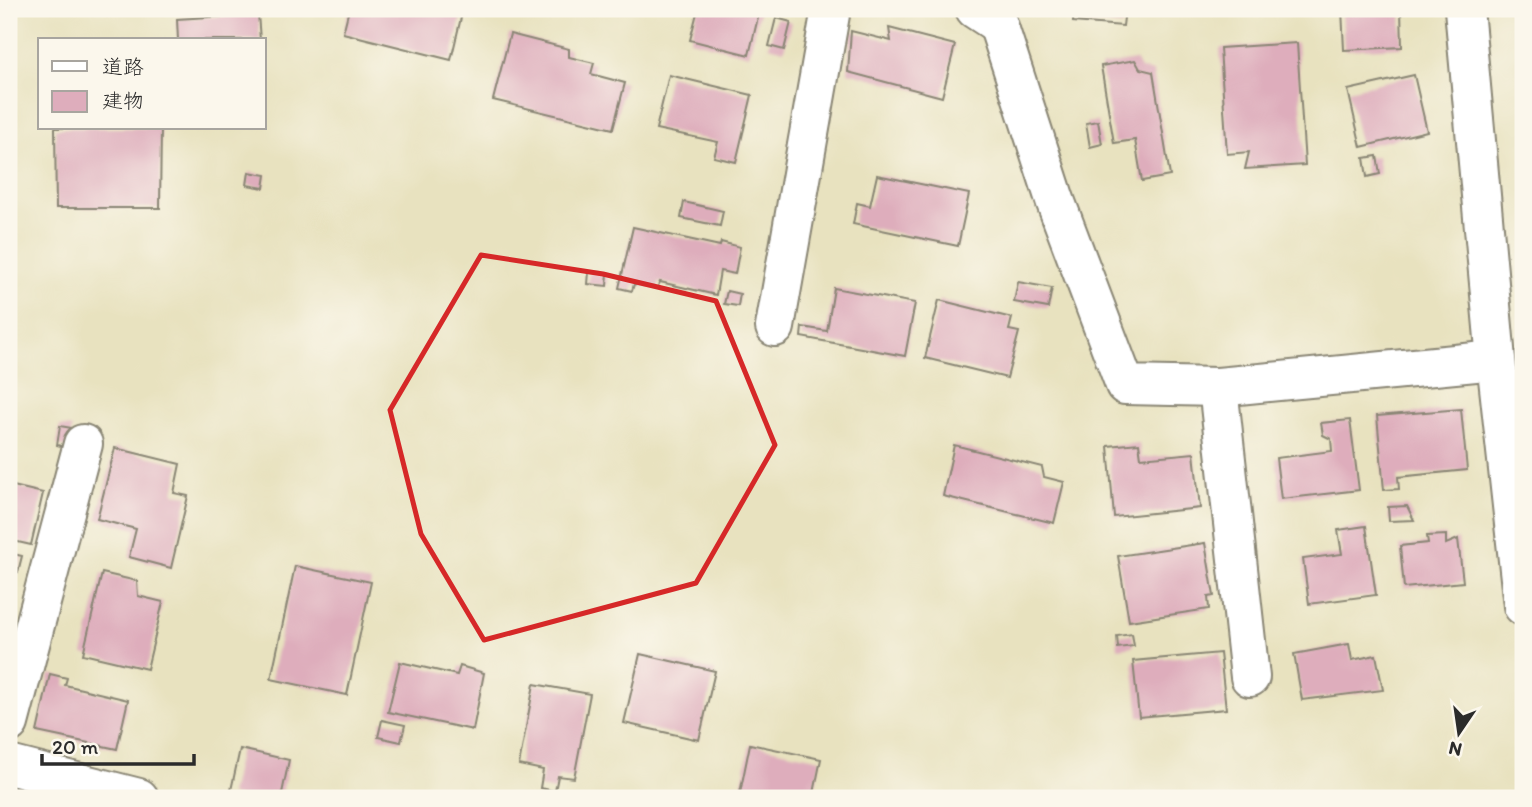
<svg xmlns="http://www.w3.org/2000/svg" width="1532" height="807" font-family="Itim,'Klee One',sans-serif">
  <rect width="100%" height="100%" fill="#fbf7ec"/>
  <filter id="ink" filterUnits="userSpaceOnUse"><feTurbulence type="fractalNoise" baseFrequency=".0143" numOctaves="2"/><feDisplacementMap in="SourceGraphic" scale="14" xChannelSelector="R" yChannelSelector="G"/><feConvolveMatrix kernelMatrix="1 2 1 2 8 2 1 2 1" color-interpolation-filters="sRGB"/></filter>
  <filter id="wash" filterUnits="userSpaceOnUse"><feTurbulence type="fractalNoise" baseFrequency=".00686" numOctaves="4" result="noise"/><feDisplacementMap in="SourceGraphic" scale="28" xChannelSelector="R" yChannelSelector="G"/><feGaussianBlur stdDeviation="1.57" result="paint"/><feColorMatrix in="noise" values="0 0 0 0 0 0 0 0 0 0 0 0 0 0 0 0 0 1.4 0 .05"/><feComposite in="paint" operator="in"/></filter>
  <g filter="url(#wash)">
    <rect width="100%" height="100%" fill="#e8e2bf"/>
    <g id="blocks">
      <g fill="#deadbc">
        <polygon points="349,9 463,9 451,60 343,33"/>
        <polygon points="698,9 760,9 749,55 690,40"/>
        <polygon points="1074,9 1125,9 1123,26 1073,22"/>
        <polygon points="1342,9 1401,9 1402,47 1344,50"/>
        <polygon points="258,14 260,40 178,40 177,19"/>
        <polygon points="776,18 791,22 784,50 769,46"/>
        <polygon points="889,28 955,45 942,97 848,72 851,31 891,41"/>
        <polygon points="510,34 569,49 569,57 594,63 591,74 625,83 613,129 493,100"/>
        <polygon points="1297,43 1305,165 1245,169 1249,152 1227,154 1220,48"/>
        <polygon points="1135,60 1140,69 1153,72 1170,176 1142,181 1135,140 1114,143 1101,66"/>
        <polygon points="669,75 752,95 736,162 714,157 718,142 656,129"/>
        <polygon points="1414,75 1427,131 1361,147 1348,90"/>
        <polygon points="1098,121 1102,144 1090,147 1086,123"/>
        <polygon points="55,128 161,128 160,208 56,208"/>
        <polygon points="1377,156 1380,174 1367,177 1364,158"/>
        <polygon points="249,172 266,175 264,188 247,185"/>
        <polygon points="877,175 969,194 958,246 853,224 857,203 870,206"/>
        <polygon points="684,202 723,211 720,226 681,218"/>
        <polygon points="633,227 720,246 721,242 740,247 735,274 720,271 716,295 660,282 657,288 634,284 632,291 619,288"/>
        <polygon points="589,272 608,273 607,286 588,284"/>
        <polygon points="1018,282 1052,288 1048,308 1014,302"/>
        <polygon points="834,288 915,303 905,356 801,337 802,327 827,331"/>
        <polygon points="727,291 740,294 738,306 724,304"/>
        <polygon points="939,300 1012,318 1009,330 1019,332 1007,378 925,358"/>
        <polygon points="1461,409 1467,470 1398,477 1399,489 1384,490 1377,416"/>
        <polygon points="1350,420 1359,490 1281,499 1276,458 1332,451 1331,439 1323,435 1321,423"/>
        <polygon points="60,426 72,428 68,448 57,445"/>
        <polygon points="1139,443 1141,458 1194,453 1200,508 1114,517 1108,446"/>
        <polygon points="954,445 1042,467 1044,477 1064,482 1054,523 943,496"/>
        <polygon points="115,448 180,464 174,493 188,496 171,568 129,557 136,529 97,519"/>
        <polygon points="9,485 43,493 31,545 9,540"/>
        <polygon points="1407,506 1414,520 1389,521 1388,507"/>
        <polygon points="1366,526 1376,595 1309,604 1303,559 1342,554 1338,530"/>
        <polygon points="1446,535 1446,544 1458,539 1463,582 1404,588 1400,546 1428,543 1427,536"/>
        <polygon points="1205,543 1214,596 1208,597 1209,609 1129,621 1118,556"/>
        <polygon points="9,553 22,556 18,572 9,570"/>
        <polygon points="295,566 371,582 347,695 271,679"/>
        <polygon points="102,573 137,581 138,596 163,602 147,669 83,654"/>
        <polygon points="1132,634 1134,646 1118,648 1117,636"/>
        <polygon points="1349,644 1352,660 1376,655 1383,690 1302,700 1294,654"/>
        <polygon points="1220,653 1226,709 1139,717 1133,661"/>
        <polygon points="640,654 715,671 699,740 624,723"/>
        <polygon points="400,662 457,675 460,666 484,673 473,730 388,712"/>
        <polygon points="50,674 67,678 65,685 128,700 117,749 37,732"/>
        <polygon points="534,684 590,694 574,778 558,776 555,791 540,788 543,770 519,765"/>
        <polygon points="382,720 405,725 401,742 378,737"/>
        <polygon points="750,744 821,759 813,798 739,798"/>
        <polygon points="240,749 289,760 281,798 243,798 230,795"/>
      </g>
    </g>
  </g>
  <g filter="url(#ink)">
    <use href="#blocks" fill-opacity="0" stroke="#8a8675" stroke-width="2"/>
    <g fill="none" stroke-linecap="round" stroke-linejoin="round">
      <defs>
        <g id="minor">
          <polyline points="975,9 998,24 1055,200 1125,385 1218,387 1496,360"/>
          <polyline points="1464,9 1496,360 1523,606"/>
          <polyline points="775,327 831,9"/>
          <polyline points="1218,387 1250,677"/>
          <polyline points="9,723 83,444"/>
          <polyline points="9,765 139,798"/>
        </g>
      </defs>
      <use href="#minor" stroke="#8a8675" stroke-width="42"/>
      <use href="#minor" stroke="#fff" stroke-width="38"/>
    </g>
  </g>
  <path fill="none" stroke="#d62828" stroke-width="5" stroke-linejoin="round" d="M481 255 603 274 716 301 775 445 696 583 484 640 421 534 390 410Z"/>
  <rect width="1532" height="807" fill="none" stroke="#fbf7ec" stroke-width="35"/>
  <rect x="38" y="38" width="228" height="91" fill="#fbf7ec" stroke="#a8a59f" stroke-width="2"/>
  <rect x="52" y="61" width="35" height="10" fill="#ffffff" stroke="#a8a59f" stroke-width="2"/>
  <text x="102" y="74" font-size="21" fill="#2b2b2b">道路</text>
  <rect x="52" y="91" width="35" height="21" fill="#deadbc" stroke="#a8a59f" stroke-width="2"/>
  <text x="102" y="108" font-size="21" fill="#2b2b2b">建物</text>
  <g transform="translate(1459 733) rotate(193)" stroke="#fbf7ec" stroke-width="5" paint-order="stroke">
  <path d="M0-5L12 26L0 18L-12 26Z" fill="#2b2b2b"/>
  <text y="-10" font-size="19" font-weight="bold" text-anchor="middle" fill="#2b2b2b">N</text>
  </g>
  <path d="M42 754v10h152v-10" fill="none" stroke="#2b2b2b" stroke-width="3.5"/>
  <text x="52" y="754" font-size="21" fill="#2b2b2b" stroke="#fbf7ec" stroke-width="5" paint-order="stroke">20 m</text>
</svg>
